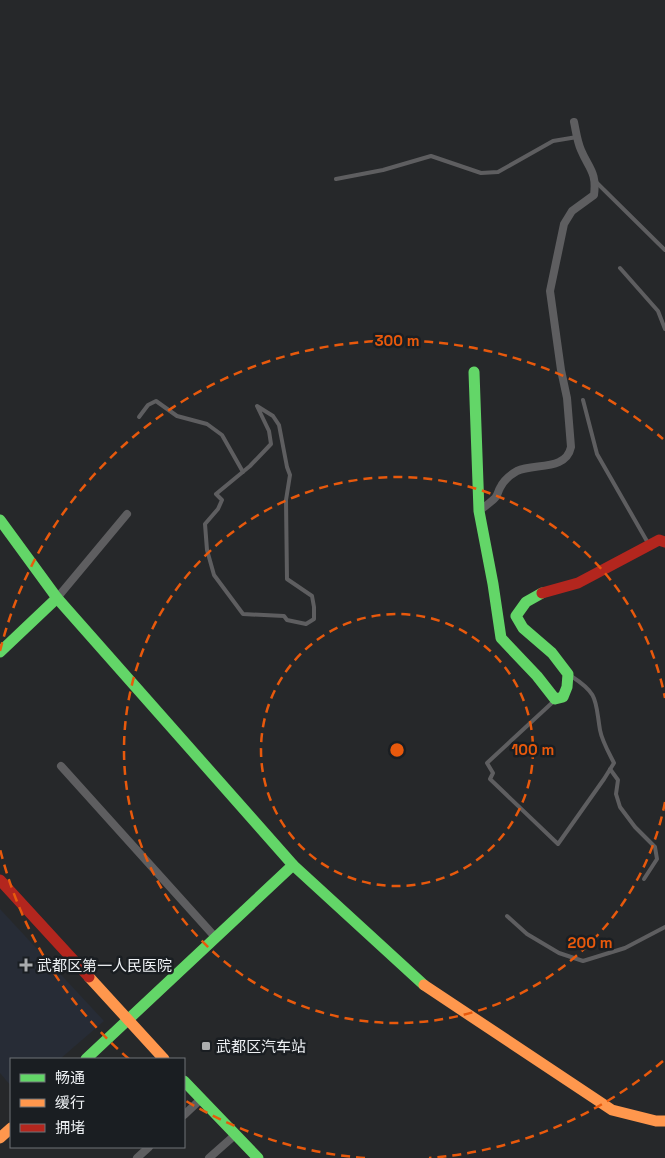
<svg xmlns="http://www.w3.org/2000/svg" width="665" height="1158" font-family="'Space Grotesk','Noto Sans SC',sans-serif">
  <rect width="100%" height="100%" fill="#26282a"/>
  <polygon fill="#272c36" points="0,909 104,1021 60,1059 11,1059 11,1086 0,1073"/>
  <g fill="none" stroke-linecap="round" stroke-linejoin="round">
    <g stroke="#5e5e60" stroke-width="4">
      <polyline points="336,179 383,170 431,156 481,173 498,172 553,141 577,137"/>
      <polyline points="596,182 665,250"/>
      <polyline points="620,268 658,311 665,329"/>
      <polyline points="583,400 597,454 648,543"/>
      <polygon points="257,406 273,416 279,425 287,467 290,475 286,500 287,579 312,596 314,607 314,619 306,624 287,620 284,616 243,614 214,575 207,550 205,524 218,509 222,500 216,494 250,466 271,444 269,431"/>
      <polyline points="139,417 148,405 156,401 177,416 207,424 222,435 243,472"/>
      <path d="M554 701 487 763 493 773 490 779 558 844 604 779 614 763C609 753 602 741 600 730 595 700 599 694 571 676"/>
      <polyline points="610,769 618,780 616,794 620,807 635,827 655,847 657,859 644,879"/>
      <polyline points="507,916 527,934 559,953 583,961 625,948 665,927"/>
    </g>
    <g stroke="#5e5e60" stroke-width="8">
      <path d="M479 511C484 507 490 503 495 498 498 495 498 491 500 488 503 481 510 475 517 471 535 463 566 471 571 447L567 398 561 370 550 291 564 224 572 211 594 195C597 172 589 169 581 150 577 141 576 131 574 122"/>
      <polyline points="57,598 127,514"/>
      <polyline points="61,766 216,938"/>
      <polyline points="184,1115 201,1099"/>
      <polyline points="137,1158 149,1147"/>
      <polyline points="209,1158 235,1135"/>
    </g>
    <g stroke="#63d668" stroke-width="11">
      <polyline points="474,372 479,511 493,584 501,638 537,676 555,699 563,697 567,687 568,674 552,653 523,628 516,616 526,602 542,593"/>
      <polyline points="0,520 57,598 293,865 424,985"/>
      <polyline points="0,652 57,598"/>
      <polyline points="86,1059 293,865"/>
      <polyline points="184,1081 258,1158"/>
    </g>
    <g stroke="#ff974d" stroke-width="11">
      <polyline points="89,977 164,1059"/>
      <polyline points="424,985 612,1110 656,1121 665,1121"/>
      <polyline points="0,1138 11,1128"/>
    </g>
    <g stroke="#b3261e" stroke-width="11">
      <polyline points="542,593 578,583 659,540 665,542"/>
      <polyline points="0,880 89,977"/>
    </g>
  </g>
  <g fill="none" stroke="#e8590c" stroke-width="2.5" stroke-dasharray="9 6">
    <circle cx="397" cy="750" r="136"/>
    <path d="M665 802A273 273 0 1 1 665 698"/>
    <path d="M663 1061A409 409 0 0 1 429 1158M365 1158A409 409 0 0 1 186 1101M129 1059A409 409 0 0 1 0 849M0 651A409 409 0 0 1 663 439"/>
  </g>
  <g fill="#a8abad" stroke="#1a1e22" stroke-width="2">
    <path d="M23.5 957.5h5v5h5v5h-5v5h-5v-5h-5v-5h5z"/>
    <rect x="201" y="1041" width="10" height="10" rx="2.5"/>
  </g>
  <g text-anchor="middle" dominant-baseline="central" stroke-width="5" stroke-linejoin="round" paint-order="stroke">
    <g font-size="15" fill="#eef1f4" stroke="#1a1e22" text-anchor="start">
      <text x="37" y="965">武都区第一人民医院</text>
      <text x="216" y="1046">武都区汽车站</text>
    </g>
  </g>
  <circle cx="397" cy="750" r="8" fill="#e8590c" stroke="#1a1e22" stroke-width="2.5"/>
  <g font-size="15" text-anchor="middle" font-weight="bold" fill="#e8590c" stroke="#1a1e22" stroke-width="5" stroke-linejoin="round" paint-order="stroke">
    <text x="397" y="346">300 m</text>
    <text x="533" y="755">100 m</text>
    <text x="590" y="948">200 m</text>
  </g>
  <rect x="10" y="1058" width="175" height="90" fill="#1a1e22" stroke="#6f7276"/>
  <rect x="20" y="1074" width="25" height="8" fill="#63d668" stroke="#6f7276"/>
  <text x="55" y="1083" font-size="15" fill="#eef1f4">畅通</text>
  <rect x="20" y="1099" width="25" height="8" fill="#ff974d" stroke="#6f7276"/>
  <text x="55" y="1108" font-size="15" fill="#eef1f4">缓行</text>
  <rect x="20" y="1124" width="25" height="8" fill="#b3261e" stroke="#6f7276"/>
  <text x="55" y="1133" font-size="15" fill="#eef1f4">拥堵</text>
</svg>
